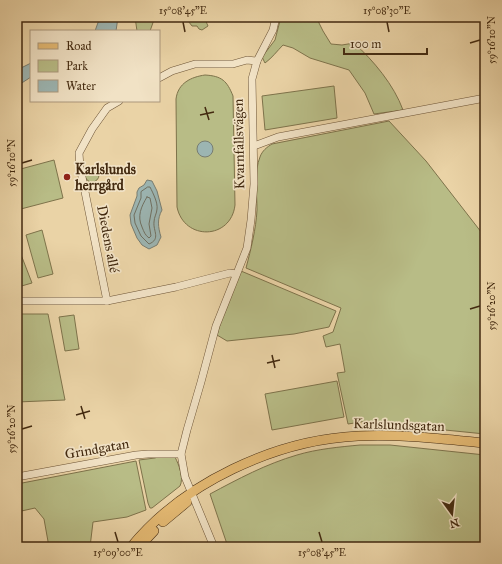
<svg xmlns="http://www.w3.org/2000/svg" width="502" height="564" font-family="'IM FELL Great Primer',serif">
  <rect width="100%" height="100%" fill="#ead3a6"/>
  <filter id="stains"><feTurbulence type="fractalNoise" baseFrequency=".005" numOctaves="4"/><feColorMatrix values="0 0 0 0 .2 0 0 0 0 .09 0 0 0 0 .02 0 0 0 .5 -.17"/></filter>
  <radialGradient id="worn" r=".72"><stop offset=".6" stop-color="#630" stop-opacity="0"/><stop offset="1" stop-color="#630" stop-opacity=".3"/></radialGradient>
  <g fill="#b8bc86" stroke="#7e734b">
    <polygon points="135,17 155,17 150,31 137,31"/>
    <polygon points="185,17 204,17 208,26 202,30 199,29 197,26 192,26"/>
    <path d="M281 17H316L323 31 331 44 342 45 354 43C373 60 394 85 403 110L374 114 365 93 349 70 310 58 293 48 283 45C277 51 272 58 265 63L262 57 275 40Z"/>
    <path d="M205 75C222 76 227 81 233 96L235 205C231 240 184 241 177 207L176 99C178 83 191 77 205 75Z"/>
    <polygon points="334,86 337,118 265,130 262,96"/>
    <path d="M389 121 426 161 485 237V434L435 429 381 426 367 421 348 424 337 373 345 372 340 344 326 347 323 336 333 332 341 308 246 268C251 249 256 229 257 210 257 194 254 171 260 157 262 151 267 147 272 144Z"/>
    <polygon points="54,160 63,198 17,210 17,170"/>
    <circle cx="92" cy="175" r="7"/>
    <polygon points="42,230 53,274 38,278 26,235"/>
    <polygon points="17,247 20,252 32,283 18,287"/>
    <polygon points="241,271 336,311 329,327 294,334 227,341 217,335 223,314"/>
    <polygon points="17,314 48,314 65,400 17,402"/>
    <polygon points="74,315 79,349 65,351 59,317"/>
    <polygon points="337,381 344,417 272,430 265,394"/>
    <path d="M360 445H390L485 455V547H228L210 494C238 479 266 464 297 455 317 449 339 447 360 445Z"/>
    <path d="M160 456 175 457C179 465 184 478 180 486L152 508H150L148 503 139 460 155 458Z"/>
    <polygon points="136,461 146,510 127,517 93,522 90,547 49,547 44,519 35,508 17,512 17,484"/>
  </g>
  <g fill="#9cb5b2" stroke="#787d71">
    <polygon points="100,17 118,17 116,31 95,31"/>
    <polygon points="31,63 31,77 17,86 17,70"/>
    <circle cx="205" cy="149" r="8"/>
    <path d="M147 180 152 181 157 191 162 210C157 219 158 227 161 237L157 245 149 249 142 245 137 238 131 224 130 215 137 196V192L139 188 144 185Z"/>
  </g>
  <g fill="none" stroke-linecap="round" stroke-linejoin="round">
    <g stroke="#707061" stroke-width="1">
      <path d="M148 187H150C153 193 158 203 157 209 157 213 154 217 154 222 153 231 161 239 149 244L141 236 135 223 134 215 141 198V192Z"/>
      <path d="M147 197 150 198 152 208 149 224 151 236 149 238C145 235 144 232 142 227 137 216 141 207 147 197Z"/>
    </g>
    <defs>
      <g id="minor">
        <polyline points="159,78 172,71 195,64 233,64 247,60 257,61"/>
        <polyline points="254,146 278,137 485,98"/>
        <polyline points="17,301 107,301 176,287 230,273 236,274"/>
        <polyline points="107,301 80,167 79,153 92,129 107,108 119,101"/>
        <polyline points="17,477 136,455 148,454 181,454"/>
        <polyline points="214,547 185,477 181,454 187,430 201,382 216,326 247,248 251,220 254,184 252,79 257,61 273,30 276,17"/>
      </g>
      <g id="major">
        <polyline points="163,522 187,502"/>
        <path d="M131 547C183 483 275 440 358 436 401 434 443 439 485 443"/>
        <polyline points="139,547 154,531"/>
      </g>
    </defs>
    <use href="#minor" stroke="#6d5436" stroke-width="8"/>
    <use href="#major" stroke="#432a10" stroke-width="10"/>
    <use href="#minor" stroke="#f1e2c5" stroke-width="7"/>
    <use href="#major" stroke="#e5ba73" stroke-width="9"/>
  </g>
  <path fill="none" stroke="#432a10" stroke-width="1.5" d="M183 22 185 32M387 22 389 32M470 43 480 40M205 107 209 120M200 115 214 112M22 163 32 160M470 309 480 306M272 355 275 368M267 363 280 360M81 406 85 419M76 415 90 411M22 429 32 426M115 532 118 542M319 532 322 542"/>
  <circle fill="#8f2418" stroke="#f1e2c5" stroke-width="1.5" cx="67" cy="177" r="4"/>
  <g text-anchor="middle" dominant-baseline="central" stroke-width="3.5" stroke-linejoin="round" paint-order="stroke">
    <g font-size="14" fill="#432a10" stroke="#f1e2c5">
      <text transform="translate(239 144) rotate(-91)">Kvarnfallsvägen</text>
      <text transform="translate(108 239) rotate(79)">Diedens allé</text>
      <text transform="translate(399 425) rotate(2)">Karlslundsgatan</text>
      <text transform="translate(97 449) rotate(-10)">Grindgatan</text>
    </g>
    <g font-size="14" font-weight="bold" fill="#432a10" stroke="#f1e2c5" text-anchor="start">
      <text x="75" y="169">Karlslunds<tspan x="75" dy="16">herrgård</tspan></text>
    </g>
  </g>
  <rect width="502" height="564" fill="none" stroke="#ead3a6" stroke-width="44"/>
  <rect x="30" y="30" width="130" height="72" fill="#f1e2c5" stroke="#ab987d"/>
  <rect x="38" y="43" width="20" height="6" fill="#e5ba73" stroke="#ab987d"/>
  <text x="66" y="50" font-size="12" fill="#432a10">Road</text>
  <rect x="38" y="60" width="20" height="12" fill="#b8bc86" stroke="#ab987d"/>
  <text x="66" y="70" font-size="12" fill="#432a10">Park</text>
  <rect x="38" y="80" width="20" height="12" fill="#9cb5b2" stroke="#ab987d"/>
  <text x="66" y="90" font-size="12" fill="#432a10">Water</text>
  <g transform="translate(452 514) rotate(165)" stroke="#f1e2c5" stroke-width="3" paint-order="stroke">
  <path d="M0-3L7 15L0 10L-7 15Z" fill="#432a10"/>
  <text y="-6" font-size="11" font-weight="bold" text-anchor="middle" fill="#432a10">N</text>
  </g>
  <path d="M344 48v6h83v-6" fill="none" stroke="#432a10" stroke-width="2"/>
  <text x="350" y="48" font-size="12" fill="#432a10" stroke="#f1e2c5" stroke-width="3" paint-order="stroke">100 m</text>
  <rect x="22" y="22" width="458" height="520" fill="none" stroke="#432a10" stroke-width="1.5"/>
  <g font-size="10" text-anchor="middle" fill="#432a10">
    <text x="183" y="14">15°08'45"E</text>
    <text x="387" y="14">15°08'30"E</text>
    <text transform="translate(491 40) rotate(-90)" y="4">59°16'10"N</text>
    <text transform="translate(11 163) rotate(-90)" y="4">59°16'10"N</text>
    <text transform="translate(491 306) rotate(-90)" y="4">59°16'20"N</text>
    <text transform="translate(11 429) rotate(-90)" y="4">59°16'20"N</text>
    <text x="118" y="556">15°09'00"E</text>
    <text x="322" y="556">15°08'45"E</text>
  </g>
  <rect width="100%" height="100%" filter="url(#stains)"/>
  <rect width="100%" height="100%" fill="url(#worn)"/>
</svg>
